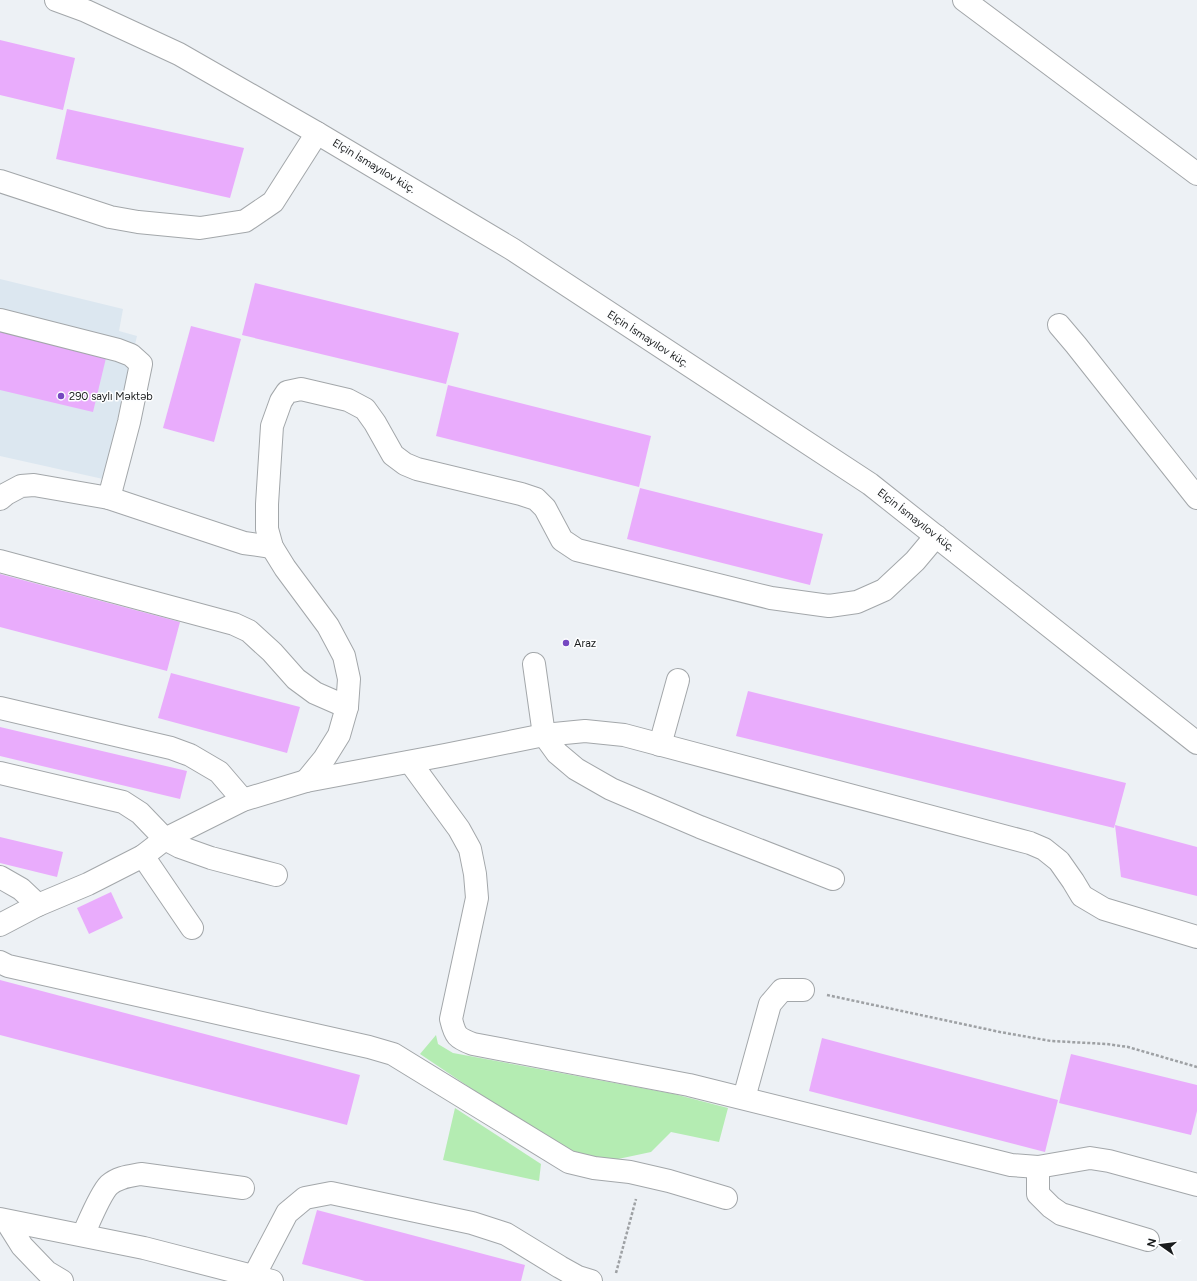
<svg xmlns="http://www.w3.org/2000/svg" width="1197" height="1281" font-family="Figtree,sans-serif">
  <rect width="100%" height="100%" fill="#edf1f5"/>
  <polygon fill="#dce7f0" points="0,279 123,309 119,331 137,336 103,479 0,456"/>
  <g fill="#b4ecb2">
    <polygon points="436,1035 438,1044 453,1053 674,1094 728,1108 719,1142 671,1132 651,1152 618,1159 591,1158 551,1142 420,1054"/>
    <polygon points="455,1108 541,1164 539,1181 443,1160"/>
  </g>
  <g fill="#e9acfc">
    <polygon points="0,40 75,58 63,110 0,95"/>
    <polygon points="67,109 244,148 230,198 56,159"/>
    <polygon points="255,283 459,333 446,384 242,335"/>
    <polygon points="191,326 241,339 214,442 163,428"/>
    <polygon points="0,332 106,358 93,412 0,390"/>
    <polygon points="448,385 651,436 639,487 436,436"/>
    <polygon points="640,488 823,534 810,585 627,539"/>
    <polygon points="0,574 180,622 167,671 0,627"/>
    <polygon points="171,673 300,707 287,753 158,718"/>
    <polygon points="748,691 1126,783 1114,828 736,736"/>
    <polygon points="0,727 187,771 180,799 0,756"/>
    <polygon points="1115,825 1197,847 1197,896 1121,877"/>
    <polygon points="0,837 63,852 57,877 0,863"/>
    <polygon points="111,892 123,918 89,934 77,908"/>
    <polygon points="0,980 360,1075 347,1125 0,1035"/>
    <polygon points="822,1038 1058,1100 1045,1152 809,1091"/>
    <polygon points="1071,1054 1197,1085 1197,1111 1191,1135 1059,1103"/>
    <polygon points="317,1210 525,1265 521,1281 365,1281 302,1264"/>
  </g>
  <g fill="none" stroke-linecap="round" stroke-linejoin="round">
    <defs>
      <g id="minor">
        <polyline points="56,0 86,11 179,54 317,133 512,249 870,484 1197,743"/>
        <polyline points="964,0 1197,174"/>
        <polyline points="0,181 110,217 138,222 200,228 245,221 273,202 317,133"/>
        <polyline points="0,320 118,350 131,355 141,364 129,422 109,498"/>
        <polyline points="1059,325 1076,345 1197,498"/>
        <polyline points="0,499 6,494 21,486 34,485 109,498 244,543 272,547"/>
        <polyline points="0,561 234,624 249,631 272,652 296,679 315,693 347,707"/>
        <polyline points="534,664 544,735 557,753 576,769 611,789 700,827 833,879"/>
        <polyline points="0,708 171,748 190,755 219,772 243,800"/>
        <polyline points="660,745 678,680"/>
        <path d="M410 762 459 829 470 849 475 874 477 898 451 1019C455 1036 457 1038 473 1044L689 1085 1011 1165 1038 1167 1090 1158 1109 1161 1197 1185"/>
        <polyline points="0,773 123,802 140,813 165,839 180,847 211,858 276,875"/>
        <polyline points="306,781 324,759 339,735 347,707 349,679 344,656 328,626 285,568 272,547 267,529 267,504 272,426 281,401 287,392 301,389 348,400 365,409 375,423 393,455 405,464 417,469 521,494 536,499 545,508 562,540 577,550 771,598 829,606 857,602 884,590 915,561 936,536"/>
        <polyline points="143,856 192,928"/>
        <polyline points="0,877 21,889 38,905"/>
        <polyline points="0,925 38,905 88,884 143,856 165,839 243,800 306,781 445,755 544,735 585,731 624,735 1030,843 1044,849 1059,861 1073,881 1082,896 1104,909 1197,937"/>
        <polyline points="0,962 8,966 369,1047 393,1054 569,1162 594,1168 630,1172 669,1181 726,1198"/>
        <polyline points="744,1098 770,1004 782,990 803,990"/>
        <polyline points="1038,1167 1038,1194 1051,1207 1061,1214 1148,1240"/>
        <polyline points="0,1219 144,1248 272,1281"/>
        <polyline points="7,1222 22,1246 47,1272 62,1281"/>
        <path d="M83 1235C89 1222 100 1194 109 1185 118 1177 130 1176 141 1174L243 1188"/>
        <polyline points="254,1276 287,1213 305,1198 331,1193 472,1223 506,1234 560,1267 578,1277 591,1281"/>
      </g>
    </defs>
    <use href="#minor" stroke="#a3a7aa" stroke-width="24"/>
    <g stroke="#9ea1a4" stroke-width="2.5" stroke-dasharray="3 2" stroke-linecap="butt">
      <polyline points="827,995 1000,1032 1051,1041 1107,1044 1128,1047 1197,1067"/>
      <polyline points="616,1273 636,1199"/>
    </g>
    <use href="#minor" stroke="#fff" stroke-width="22"/>
  </g>
  <g fill="#7648c1" stroke="#fdfeff" stroke-width="1.5">
    <circle cx="61" cy="396" r="4"/>
    <circle cx="566" cy="643" r="4"/>
  </g>
  <g text-anchor="middle" dominant-baseline="central" stroke-width="3" stroke-linejoin="round" paint-order="stroke">
    <g font-size="11" fill="#1a1c1d" stroke="#fdfeff">
      <text transform="translate(374 166) rotate(31)">Elçin İsmayılov küç.</text>
      <text transform="translate(648 339) rotate(33)">Elçin İsmayılov küç.</text>
      <text transform="translate(916 520) rotate(38)">Elçin İsmayılov küç.</text>
    </g>
    <g font-size="11" fill="#1a1c1d" stroke="#fdfeff" text-anchor="start">
      <text x="69" y="396">290 saylı Məktəb</text>
      <text x="574" y="643">Araz</text>
    </g>
  </g>
  <g transform="translate(1161 1245) rotate(284)" stroke="#fdfeff" stroke-width="3" paint-order="stroke">
  <path d="M0-3L7 15L0 10L-7 15Z" fill="#1a1c1d"/>
  <text y="-6" font-size="11" font-weight="bold" text-anchor="middle" fill="#1a1c1d">N</text>
  </g>
</svg>
